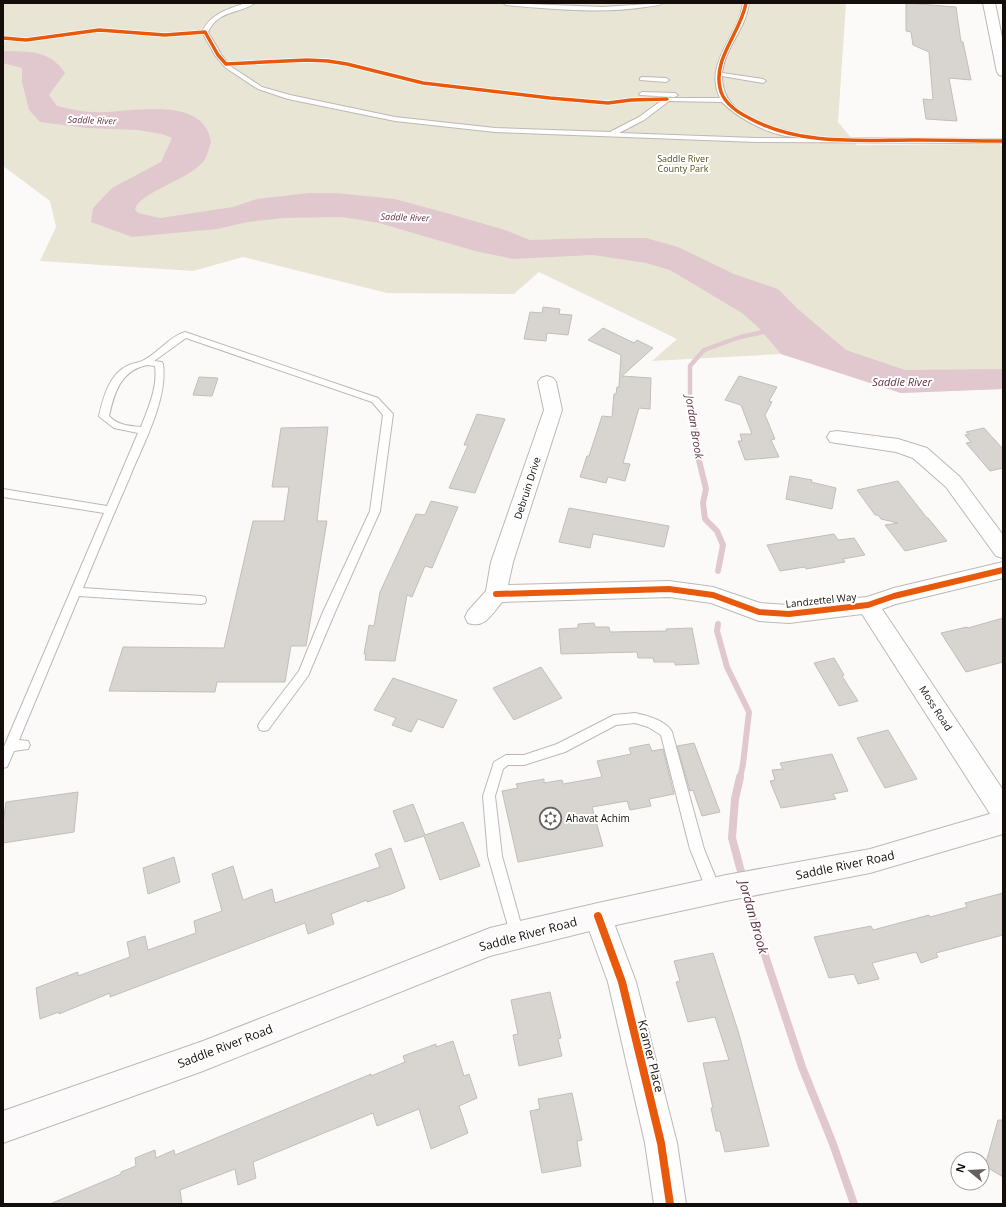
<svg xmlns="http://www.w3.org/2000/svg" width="1006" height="1207" font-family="'Open Sans',sans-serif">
  <rect width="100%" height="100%" fill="#fcfaf8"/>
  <polygon fill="#e8e5d4" points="3,3 846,3 838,122 857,145 1000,144 1003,147 1003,389 901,393 781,354 652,361 677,339 539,272 514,294 387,293 243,257 193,271 40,261 56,227 50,201 3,166"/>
  <path fill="#e1c8cf" d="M3 51C29 52 49 49 65 73L49 95 57 106C74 110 89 113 106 112 133 111 189 100 206 128 209 132 210 138 211 142 209 148 207 157 203 162 188 180 140 192 135 209L138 213 160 218 233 207 257 199 309 193H336L395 199 450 214 505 230 530 240 598 238H646L678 247 734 274 778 289 798 309 846 350 905 370 1003 369V389L901 393 781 354 757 326 742 313 670 270 646 263 593 255 513 259 475 251 379 223 342 217 284 218 248 222 217 229 132 237 91 222 93 208 112 188 161 162 172 138 162 134 137 130 87 128 40 122 29 110 22 82V68L3 63Z"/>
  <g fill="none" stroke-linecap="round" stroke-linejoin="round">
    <polyline stroke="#e1c8cf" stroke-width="4.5" points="696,449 695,422 690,406 690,366 704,350 740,337 769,331"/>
    <g stroke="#e1c8cf" stroke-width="6">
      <polyline points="696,448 706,489 703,503 705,519 717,531 723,545 718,571"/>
      <polyline points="718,624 717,631 727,667 749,712 743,764 740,778"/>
    </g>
    <g stroke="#e1c8cf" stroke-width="8">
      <polyline points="740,777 735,799 732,838 743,879"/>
      <polyline points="746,890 754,922 802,1067 833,1144 854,1204"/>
    </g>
  </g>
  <g fill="#d8d5d1" stroke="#c2beba">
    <polygon points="906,3 956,7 961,42 963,42 971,80 949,78 957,121 926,119 923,99 933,100 929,52 913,45 911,32 906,31"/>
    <polygon points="543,307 560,309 559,314 572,315 568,335 547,333 546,341 524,339 530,312 542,313"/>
    <polygon points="603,328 634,343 637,340 653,348 622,376 651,378 650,409 639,408 623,463 630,464 625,481 608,477 606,483 580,477 587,456 589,456 602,416 612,417 614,394 616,394 617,387 619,387 621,355 588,340"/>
    <polygon points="739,376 777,387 769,401 772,402 765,415 775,439 771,440 779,457 745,460 738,441 742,441 740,434 752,434 741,405 725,400"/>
    <polygon points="199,377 218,378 212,396 193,395"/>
    <polygon points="477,414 505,419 475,493 449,488 468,445 464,445"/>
    <polygon points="328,427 317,521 327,521 306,646 291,646 285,682 217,682 215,692 109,691 123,647 224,648 253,521 284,521 289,487 272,487 281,428"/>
    <polygon points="984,428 1003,449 1003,468 990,471 966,443 971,442 965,435 969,434 966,432"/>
    <polygon points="790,476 812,480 811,482 836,488 832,509 786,499"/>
    <polygon points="898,481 927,518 928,518 947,541 905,551 885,525 898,523 881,519 878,515 875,515 857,490"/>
    <polygon points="431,501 458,507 432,568 425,566 412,597 407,595 395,661 365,660 366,654 364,654 369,625 374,626 380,592 416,514 425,515"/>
    <polygon points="569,508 669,526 664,547 593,534 590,548 559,542"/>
    <polygon points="834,534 838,540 854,538 865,555 843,559 845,562 806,569 805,567 780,571 767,545"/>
    <polygon points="1003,618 1003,662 966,672 941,633 967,627 968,628"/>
    <polygon points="594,623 595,627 609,627 610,632 667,631 666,629 692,628 699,664 675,665 675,662 654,662 653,658 638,658 637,652 561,654 559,629 578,628 578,624"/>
    <polygon points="834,658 844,675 842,676 858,701 839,706 814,663"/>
    <polygon points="541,667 562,698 514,720 493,688"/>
    <polygon points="393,678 457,700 443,728 418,719 411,732 392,725 396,718 374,710"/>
    <polygon points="888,730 917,779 885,788 857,738"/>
    <polygon points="694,743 720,812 702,816 693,790 690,791 677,746"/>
    <polygon points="649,744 652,751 663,749 674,794 649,799 651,806 630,810 627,801 592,807 603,846 518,862 502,791 518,788 516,784 544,779 544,783 562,780 563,784 602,777 597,761 631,754 629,748"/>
    <polygon points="832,754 848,791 833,794 836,799 781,808 770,781 775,780 772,770 783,769 780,763"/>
    <polygon points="78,792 74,832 3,843 3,824 6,802"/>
    <polygon points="413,804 425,835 463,822 480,866 440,880 424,836 405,842 393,811"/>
    <polygon points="391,848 405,888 391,894 367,902 367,900 331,914 334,924 308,934 305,923 110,997 110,993 59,1014 59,1012 40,1019 36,988 78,972 78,976 130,957 127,942 145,936 148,950 196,933 194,921 222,911 212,874 233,866 243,900 272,889 275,903 380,867 375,854"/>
    <polygon points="174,857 180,882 148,894 143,868"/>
    <polygon points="1003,893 1003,935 936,953 938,957 921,963 916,952 872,963 879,979 858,984 854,974 829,978 814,937 871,926 873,930 929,915 930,917 967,907 965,903"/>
    <polygon points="713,953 739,1034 769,1146 725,1152 720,1131 716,1131 711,1108 713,1108 703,1063 729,1060 715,1017 688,1022 676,982 680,981 674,961"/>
    <polygon points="550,992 561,1038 558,1039 562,1056 519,1066 513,1035 518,1034 511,1000"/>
    <polygon points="453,1041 464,1076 469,1074 477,1098 459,1106 468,1133 431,1149 419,1109 377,1126 373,1113 253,1162 256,1178 238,1185 235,1169 180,1190 182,1204 50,1204 121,1174 121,1172 136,1166 135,1158 155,1150 156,1158 174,1150 175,1155 371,1074 371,1076 405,1062 403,1056 436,1044 436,1047"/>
    <polygon points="572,1093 582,1140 577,1141 581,1166 542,1173 530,1111 540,1109 538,1099"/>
    <polygon points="998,1120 1003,1120 1003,1177 985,1166"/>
  </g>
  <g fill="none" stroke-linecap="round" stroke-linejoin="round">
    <defs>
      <g id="service">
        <path d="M246 3H255C239 14 218 10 208 32L221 54 230 66 262 87 290 95 395 117 495 128 610 132 639 117 665 98H720C703 63 739 36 743 3H749C746 29 725 47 722 73L763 79 766 81 763 83 722 76C722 117 768 126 799 134V136C777 140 737 118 722 102L669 101 644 120 619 133 756 138 1003 139V143L756 142 495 132 395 121 288 99 258 89 226 68 215 55 202 32C210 14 228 9 246 3Z"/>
        <path d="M503 3 603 7 664 3C659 6 652 6 646 7 600 14 552 9 506 5Z"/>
        <polygon points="642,77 666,78 669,80 666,82 640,80 640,78"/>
        <polygon points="642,92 675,93 678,95 675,97 640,95 639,94"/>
        <path d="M185 332 378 398 393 414 380 511 335 612 308 676 268 730 264 731 260 730 258 726 260 722 299 671 323 612 370 511 383 415 372 402 186 338 154 361 162 362 163 364C168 400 142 446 129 479 113 515 98 552 83 588L201 596 205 597 206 600 205 603 201 604 79 596 19 740 28 741 30 745 28 749 14 751 7 767 3 768V749L104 513 3 497V489L107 506 138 433 114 428 101 418 99 416C103 398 109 375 127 366 132 363 139 363 144 360 158 353 170 336 185 332ZM147 365 155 366C158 388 148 408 141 427 129 426 117 425 109 416 114 393 121 370 147 365Z"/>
        <path d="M635 713C647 716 666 720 672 732L704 849 721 891 719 896 714 897 709 896 690 849 661 735 648 727 635 723 616 725 565 752 524 765H508L503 769 495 796 502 856 524 935 522 940 517 942 512 940 488 856 483 796 494 762 506 755H524L557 744 614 715Z"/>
      </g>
      <g id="minor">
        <polygon points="983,3 995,3 1003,42 1003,76 999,75 997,72"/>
        <path d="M547 376 553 378 556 382 562 410 513 562 508 585 669 581 713 587 760 603 789 605 867 597 894 588 1003 562V578L896 604 882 609 1003 790V824L994 820 862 614 789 623 759 621 711 603 669 597 502 602C492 614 485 629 468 623L465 617 468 611 486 591 491 562 544 410 538 382 541 378Z"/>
        <polygon points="837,431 898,439 927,448 960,477 1003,535 1003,558 996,556 946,487 913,458 896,452 830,442 827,437 830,432"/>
        <polygon points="598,903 608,907 636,982 677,1143 686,1204 654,1204 645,1143 608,982 584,916 588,907"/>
      </g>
      <polygon id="secondary" points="1003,810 1003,834 870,873 726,901 598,929 490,956 203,1071 3,1143 3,1111 203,1041 490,928 598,903 726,875 870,849"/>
    </defs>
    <use href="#service" stroke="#bdb8b5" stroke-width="2"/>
    <use href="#minor" stroke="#bdb8b5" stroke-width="2"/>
    <use href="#secondary" stroke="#bdb8b5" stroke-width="2"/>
    <use href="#service" fill="#fffefe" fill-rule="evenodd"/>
    <use href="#minor" fill="#fffefe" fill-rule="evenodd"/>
    <use href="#secondary" fill="#fcfafa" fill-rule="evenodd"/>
    <defs>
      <g id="cycleway-far2">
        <path d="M746 3C741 32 713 58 720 88 723 103 737 112 749 118 800 146 859 140 915 140 944 140 974 141 1003 141"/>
        <polyline points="3,38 26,40 99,30 165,35 205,32 218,55 226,64 307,60 328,61 347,64 423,83 550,98 608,103 631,100 667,99"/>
      </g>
      <polyline id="cycleway-far1" points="496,594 669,589 713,595 759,612 789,614 868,605 894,596 1003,570"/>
      <polyline id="cycleway" points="598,916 622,982 661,1143 670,1204"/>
    </defs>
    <use href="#cycleway-far2" stroke="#fff" stroke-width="5"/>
    <use href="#cycleway-far1" stroke="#fff" stroke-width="8"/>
    <use href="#cycleway" stroke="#fff" stroke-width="10"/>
    <use href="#cycleway-far2" stroke="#e8590c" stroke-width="3.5"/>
    <use href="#cycleway-far1" stroke="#e8590c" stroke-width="6"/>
    <use href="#cycleway" stroke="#e8590c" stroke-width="8"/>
  </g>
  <defs>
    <symbol id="synagogue-ring" viewBox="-11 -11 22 22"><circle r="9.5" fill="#fff" stroke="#65605d" stroke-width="1.5"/><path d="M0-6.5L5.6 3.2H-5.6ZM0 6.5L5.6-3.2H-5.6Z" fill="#65605d"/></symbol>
  </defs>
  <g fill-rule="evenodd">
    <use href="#synagogue-ring" x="538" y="806" width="25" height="25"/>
  </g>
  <g text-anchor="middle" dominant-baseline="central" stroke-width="4" stroke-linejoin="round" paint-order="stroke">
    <g font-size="9" font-style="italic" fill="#623244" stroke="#fff">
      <text transform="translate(92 120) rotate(2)">Saddle River</text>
      <text transform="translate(405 217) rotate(2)">Saddle River</text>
    </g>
    <g font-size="9" fill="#544d18" stroke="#fff">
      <text x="683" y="158">Saddle River<tspan x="683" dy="10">County Park</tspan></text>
    </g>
    <g font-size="10" fill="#140d0a" stroke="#fff">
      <text transform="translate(527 488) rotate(-72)">Debruin Drive</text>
      <text transform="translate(821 600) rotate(-6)">Landzettel Way</text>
      <text transform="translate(936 708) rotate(57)">Moss Road</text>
    </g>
    <g font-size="10" fill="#140d0a" stroke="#fff" text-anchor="start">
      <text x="566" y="818">Ahavat Achim</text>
    </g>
    <g font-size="11" font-style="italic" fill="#623244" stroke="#fff">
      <text x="902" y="381">Saddle River</text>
      <text transform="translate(695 427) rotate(81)">Jordan Brook</text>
    </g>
    <g font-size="12" fill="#140d0a" stroke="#fff">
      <text transform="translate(845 865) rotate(-12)">Saddle River Road</text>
      <text transform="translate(528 934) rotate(-15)">Saddle River Road</text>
      <text transform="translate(225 1046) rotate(-21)">Saddle River Road</text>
      <text transform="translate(651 1056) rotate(76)">Kramer Place</text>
    </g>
    <g font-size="13" font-style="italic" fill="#623244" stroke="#fff">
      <text transform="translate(754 917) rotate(74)">Jordan Brook</text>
    </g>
  </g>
  <rect width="1006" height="1207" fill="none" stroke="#140d0a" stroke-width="8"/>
  <g transform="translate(970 1171) rotate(288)"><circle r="19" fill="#ffffff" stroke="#a19e9d"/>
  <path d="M0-3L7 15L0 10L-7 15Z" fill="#65605d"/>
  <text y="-6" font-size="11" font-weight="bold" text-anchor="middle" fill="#140d0a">N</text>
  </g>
</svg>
